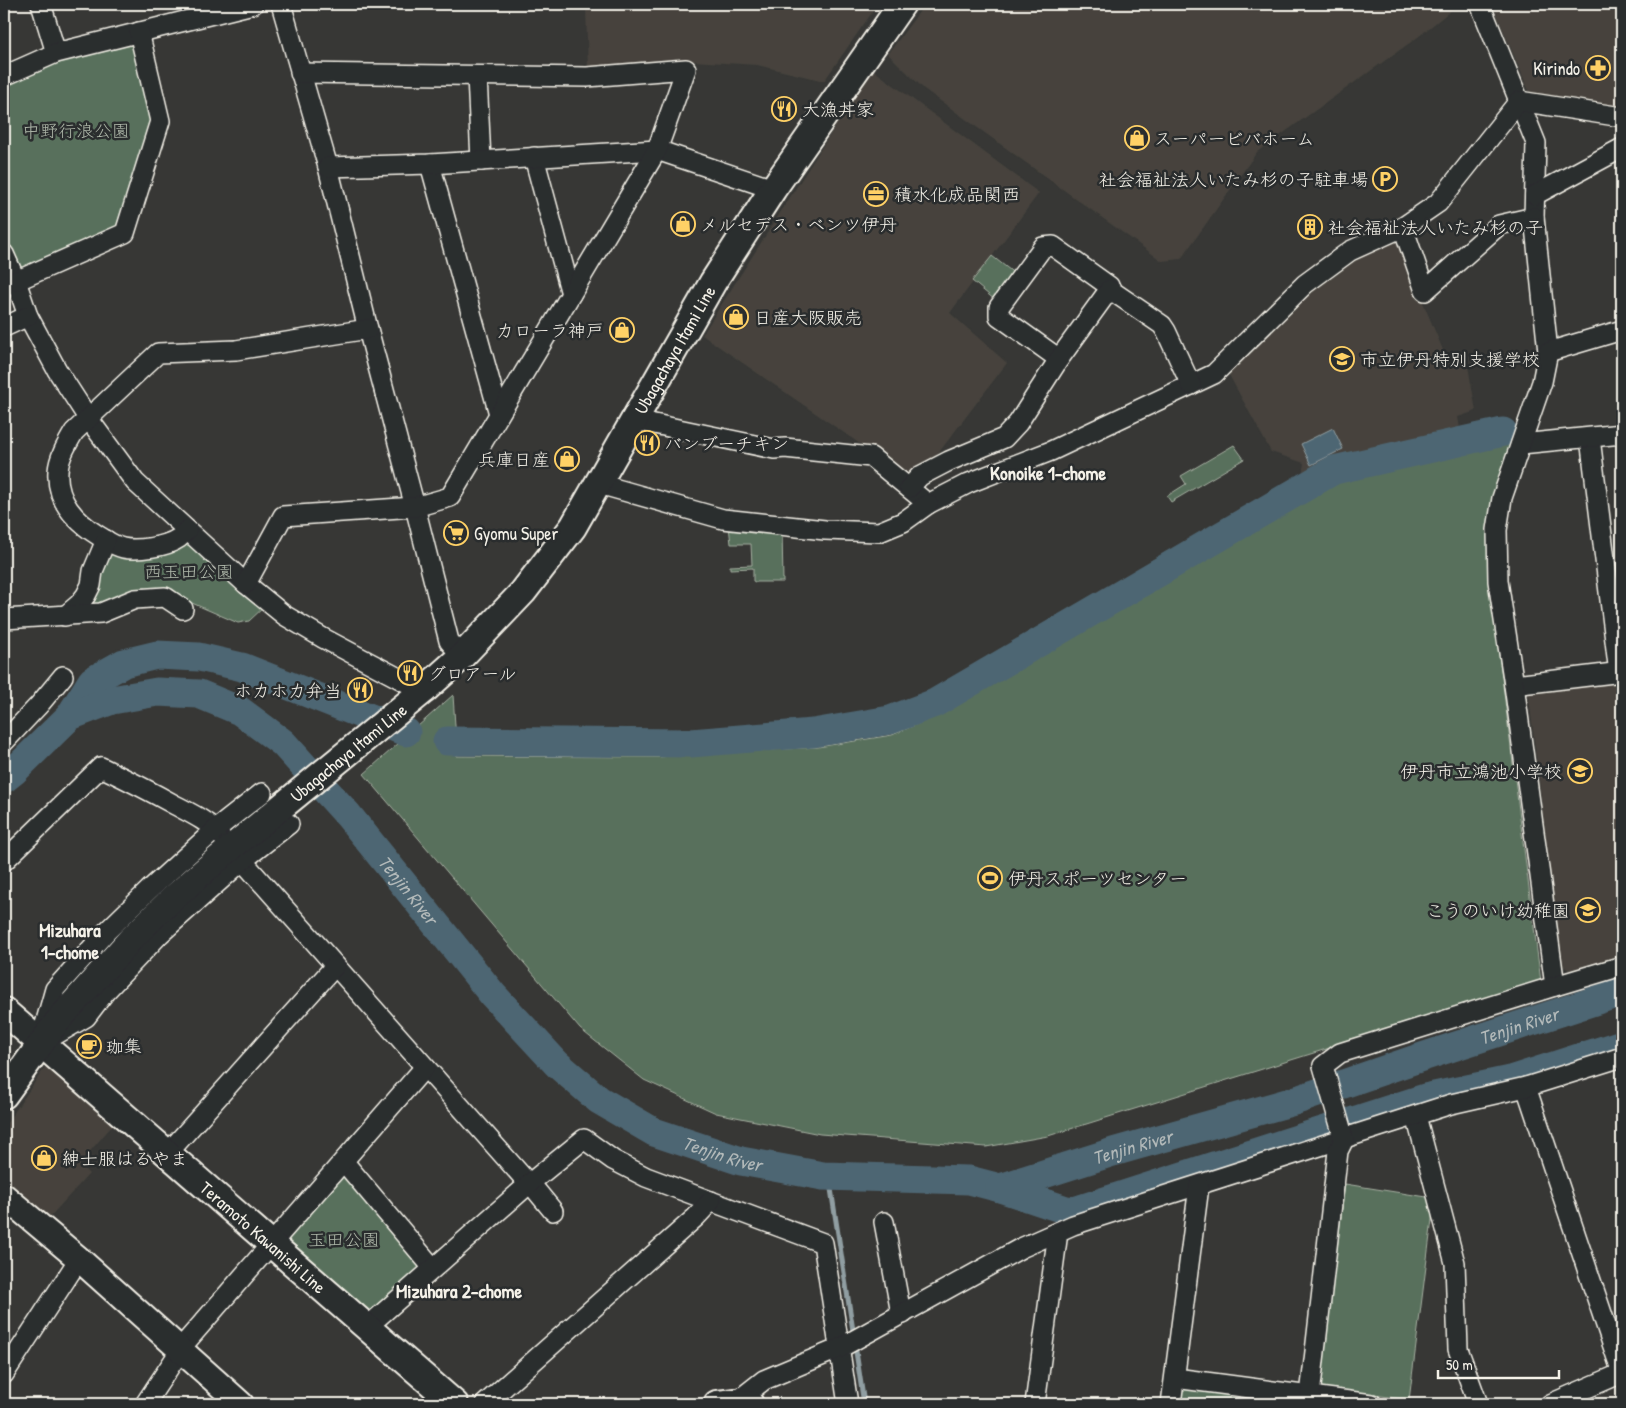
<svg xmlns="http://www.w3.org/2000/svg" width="1626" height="1408" font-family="'Patrick Hand','Klee One',sans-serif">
  <rect width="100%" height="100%" fill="#373735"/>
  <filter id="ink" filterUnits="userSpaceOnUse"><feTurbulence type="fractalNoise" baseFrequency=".02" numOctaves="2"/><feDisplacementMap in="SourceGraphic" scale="10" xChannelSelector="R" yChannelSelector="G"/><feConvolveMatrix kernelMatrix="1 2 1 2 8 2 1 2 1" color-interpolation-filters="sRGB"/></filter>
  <g filter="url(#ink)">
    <g fill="#46433d">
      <polygon points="513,4 878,4 824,81 757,65 692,61 588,70 586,9 512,5"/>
      <polygon points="925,4 1459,4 1418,37 1257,152 1181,259 1162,261 924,89 888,54"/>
      <polygon points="1492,4 1622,4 1622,112 1531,96"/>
      <polygon points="872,69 1039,193 950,313 1007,363 930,464 911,479 702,335"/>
      <polygon points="1400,236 1422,300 1448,362 1466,355 1476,411 1458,417 1460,429 1334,458 1302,475 1304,463 1271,452 1228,373 1305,294 1352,259"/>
      <polygon points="1622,679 1622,959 1574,973 1561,965 1528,690"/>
      <polygon points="50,1060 118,1119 79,1164 89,1174 47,1220 4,1181 4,1127"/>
    </g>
    <g fill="#59705c" stroke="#a6b0a2">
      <polygon points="125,43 133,46 153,123 121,224 115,230 24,273 16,270 4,242 4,84 54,60"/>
      <polygon points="992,256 1015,274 995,300 972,281"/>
      <polygon points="1510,443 1489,524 1490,584 1541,982 1048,1136 986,1147 820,1134 716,1113 644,1080 580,1029 364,774 453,695 457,756 658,757 818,747 892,735 941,714 1339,482"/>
      <polygon points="1234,445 1244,459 1171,502 1167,496 1186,484 1181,476"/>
      <polygon points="729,526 782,529 783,582 755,582 753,581 753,568 730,569 730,566 752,565 751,544 731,544"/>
      <polygon points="185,545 196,545 264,607 249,621 238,623 185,600 173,589 134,590 107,604 91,604 105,557 116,552"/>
      <polygon points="343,1169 425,1265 373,1317 286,1247 286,1238"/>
      <polygon points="1345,1184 1433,1198 1434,1204 1409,1400 1320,1387"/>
      <polygon points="1187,1387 1296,1401 1298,1404 1179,1404 1180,1393"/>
    </g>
    <polygon fill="#4e6673" stroke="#909ea2" points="1333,428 1343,449 1311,465 1301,444"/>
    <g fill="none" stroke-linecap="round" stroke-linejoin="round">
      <g stroke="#909ea2" stroke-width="5">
        <polyline points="829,1176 854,1337"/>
        <polyline points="855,1345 864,1404"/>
      </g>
      <g stroke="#4e6673" stroke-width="29">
        <polyline points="70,716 92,681 124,663 157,655 199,657 242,667 406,732"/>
        <polyline points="447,741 691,743 813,733 890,720 935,703 1334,470 1503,432"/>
        <path id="s1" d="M4 779 14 771 70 716 112 700 157 692 199 694 240 711 283 743 348 815 493 995 557 1064 599 1100 654 1132 741 1161 823 1176 969 1180 1000 1188 1113 1152 1294 1101 1419 1058 1622 992"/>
        <polyline points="1000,1188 1066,1210 1074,1211 1425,1098 1510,1080 1622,1044"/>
      </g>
      <defs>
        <g id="minor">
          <polyline points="41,4 56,53"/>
          <polyline points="281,4 328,167 368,329 415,507 449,641 462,656"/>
          <polyline points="1480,4 1536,143 1534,217 1548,352"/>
          <polyline points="4,76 56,53 253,4"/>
          <polyline points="477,76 481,161"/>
          <polyline points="534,157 571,294"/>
          <polyline points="430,164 499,414"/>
          <polyline points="328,167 430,164 657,150 773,189"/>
          <polyline points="1535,195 1622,148"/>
          <polyline points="1403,227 1425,291 1499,225 1534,217"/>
          <polyline points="4,254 16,281 28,316 57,370 88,418 135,482 246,584 284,615 323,638 423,691"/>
          <polyline points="16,281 125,233 160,121 139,32"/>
          <polyline points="4,327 28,316"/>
          <polyline points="1059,359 999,316 999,307 1043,247 1053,246 1109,286 1109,290"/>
          <polyline points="635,420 774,449 785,448 871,457 928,504 969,483 1051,451 1214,374 1305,284 1350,251 1403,227 1438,203 1519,101 1622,117"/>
          <polyline points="1590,438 1619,673"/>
          <polyline points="1521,444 1622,434"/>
          <polyline points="599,484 723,519 825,530 879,532 903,522 928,504"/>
          <polyline points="909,488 920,476 949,461 1004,438 1018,423 1059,359 1109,290 1115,293 1162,325 1166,331 1191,385"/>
          <path d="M187 530C184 533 182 536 179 538 166 547 137 551 123 548 114 546 106 540 99 536 75 521 56 501 58 471 59 457 67 444 74 432L158 353 236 350 368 329"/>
          <polyline points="246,584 283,516 415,507 450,497 657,150 686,69 587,77 300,73"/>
          <polyline points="65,616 79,604 86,595 91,585 93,571 106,540"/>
          <polyline points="4,619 101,613 135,599 165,597 183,609"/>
          <polyline points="1514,685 1622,672"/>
          <polyline points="4,742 39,705 63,676"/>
          <polyline points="240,858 529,1184"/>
          <path d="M4 861 101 767C126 779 150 791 175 805 190 813 208 821 220 835"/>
          <polyline points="1555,986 1514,685 1498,581 1497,530 1502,498 1542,382 1548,352 1622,330"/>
          <polyline points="42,1035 55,989 107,931 149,890 215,830 262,793"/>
          <polyline points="50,1038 86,1017 105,992 160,934 242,861 289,824"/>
          <polyline points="1526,1087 1622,1373"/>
          <polyline points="1416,1116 1455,1263 1458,1349 1478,1404"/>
          <polyline points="167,1154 335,966"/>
          <polyline points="344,1162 433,1268"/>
          <polyline points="530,1183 553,1211"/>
          <polyline points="884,1222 900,1308 903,1314"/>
          <polyline points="367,1327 530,1183 584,1139 613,1160 646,1177 823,1243 848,1404"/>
          <polyline points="4,1374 79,1259"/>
          <polyline points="1175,1378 1372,1404"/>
          <polyline points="736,1402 764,1380 840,1348 1021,1248 1073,1225 1451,1104 1526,1087 1622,1057"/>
          <polyline points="145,1404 186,1342 425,1067"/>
          <polyline points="485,1404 696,1217 711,1201"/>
          <polyline points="1035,1404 1058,1232"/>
          <polyline points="1171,1404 1199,1186"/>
          <polyline points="1309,1404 1338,1151 1344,1139 1323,1066 1340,1053 1555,986 1622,966"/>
          <polyline points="1550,1404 1622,1373"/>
        </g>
        <polyline id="tertiary" points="4,1196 79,1259 241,1404"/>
        <g id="secondary">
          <path id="s2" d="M4 1011 455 1404"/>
          <path id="s3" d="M4 1095 56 1023 132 938 171 900 219 858 423 691 462 656 523 592 573 527 713 282 773 189 902 4"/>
          <polyline points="717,1404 736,1402 750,1404"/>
        </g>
      </defs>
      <use href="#minor" stroke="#f4f1e8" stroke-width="22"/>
      <use href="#tertiary" stroke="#f4f1e8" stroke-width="28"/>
      <use href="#secondary" stroke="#f4f1e8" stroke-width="30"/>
      <use href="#minor" stroke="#2a2d2e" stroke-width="19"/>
      <use href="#tertiary" stroke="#2a2d2e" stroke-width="24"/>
      <use href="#secondary" stroke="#2a2d2e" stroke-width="26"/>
    </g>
  </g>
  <defs>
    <symbol id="pharmacy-ring" viewBox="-11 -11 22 22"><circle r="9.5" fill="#2a2d2e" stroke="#ffd166" stroke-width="1.5"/><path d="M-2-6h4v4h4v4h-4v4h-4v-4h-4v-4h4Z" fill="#ffd166"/></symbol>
    <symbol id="restaurant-ring" viewBox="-11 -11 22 22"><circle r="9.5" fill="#2a2d2e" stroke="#ffd166" stroke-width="1.5"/><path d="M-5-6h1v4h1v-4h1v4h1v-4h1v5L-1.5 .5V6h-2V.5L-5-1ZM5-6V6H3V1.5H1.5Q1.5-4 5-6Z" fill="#ffd166"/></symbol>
    <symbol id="shop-ring" viewBox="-11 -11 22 22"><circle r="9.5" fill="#2a2d2e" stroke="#ffd166" stroke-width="1.5"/><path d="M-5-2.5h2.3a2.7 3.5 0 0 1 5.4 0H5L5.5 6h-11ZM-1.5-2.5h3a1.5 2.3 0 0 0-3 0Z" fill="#ffd166"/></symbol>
    <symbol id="parking-ring" viewBox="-11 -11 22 22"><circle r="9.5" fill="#2a2d2e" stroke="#ffd166" stroke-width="1.5"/><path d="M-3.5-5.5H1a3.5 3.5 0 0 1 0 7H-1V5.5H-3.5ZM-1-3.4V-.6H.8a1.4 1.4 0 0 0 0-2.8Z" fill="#ffd166"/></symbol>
    <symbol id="office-ring" viewBox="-11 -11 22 22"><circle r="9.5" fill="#2a2d2e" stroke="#ffd166" stroke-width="1.5"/><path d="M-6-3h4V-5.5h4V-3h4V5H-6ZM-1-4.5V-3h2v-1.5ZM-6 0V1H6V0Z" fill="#ffd166"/></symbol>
    <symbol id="building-ring" viewBox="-11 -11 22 22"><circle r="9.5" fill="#2a2d2e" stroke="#ffd166" stroke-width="1.5"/><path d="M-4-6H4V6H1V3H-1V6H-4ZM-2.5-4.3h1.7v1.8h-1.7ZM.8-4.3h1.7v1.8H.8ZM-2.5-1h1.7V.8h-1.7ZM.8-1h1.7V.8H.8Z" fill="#ffd166"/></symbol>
    <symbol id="school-ring" viewBox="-11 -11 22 22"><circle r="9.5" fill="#2a2d2e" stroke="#ffd166" stroke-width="1.5"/><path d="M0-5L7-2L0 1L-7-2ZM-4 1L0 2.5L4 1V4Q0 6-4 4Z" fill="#ffd166"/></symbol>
    <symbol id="supermarket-ring" viewBox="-11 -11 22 22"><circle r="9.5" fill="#2a2d2e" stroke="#ffd166" stroke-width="1.5"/><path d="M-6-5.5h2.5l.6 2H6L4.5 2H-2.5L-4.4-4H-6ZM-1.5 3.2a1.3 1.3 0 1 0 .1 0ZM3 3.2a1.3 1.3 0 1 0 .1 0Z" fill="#ffd166"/></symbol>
    <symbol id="stadium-ring" viewBox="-11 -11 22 22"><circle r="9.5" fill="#2a2d2e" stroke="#ffd166" stroke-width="1.5"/><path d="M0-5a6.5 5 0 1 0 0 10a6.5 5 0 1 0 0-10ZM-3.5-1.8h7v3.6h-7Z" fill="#ffd166"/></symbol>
    <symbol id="cafe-ring" viewBox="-11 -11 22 22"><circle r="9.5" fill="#2a2d2e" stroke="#ffd166" stroke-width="1.5"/><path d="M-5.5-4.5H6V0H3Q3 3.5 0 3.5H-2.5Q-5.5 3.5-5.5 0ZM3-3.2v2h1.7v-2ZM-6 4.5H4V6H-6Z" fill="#ffd166"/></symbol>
  </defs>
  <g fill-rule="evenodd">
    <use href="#pharmacy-ring" x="1584" y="54" width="28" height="28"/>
    <use href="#restaurant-ring" x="770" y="95" width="28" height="28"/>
    <use href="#shop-ring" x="1123" y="124" width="28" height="28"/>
    <use href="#parking-ring" x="1371" y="165" width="28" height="28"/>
    <use href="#office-ring" x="862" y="180" width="28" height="28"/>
    <use href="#shop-ring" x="669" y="210" width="28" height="28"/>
    <use href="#building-ring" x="1296" y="213" width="28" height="28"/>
    <use href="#shop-ring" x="722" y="303" width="28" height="28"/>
    <use href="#shop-ring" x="608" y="316" width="28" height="28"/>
    <use href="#school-ring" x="1328" y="345" width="28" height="28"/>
    <use href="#restaurant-ring" x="633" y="429" width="28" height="28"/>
    <use href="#shop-ring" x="553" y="445" width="28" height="28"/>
    <use href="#supermarket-ring" x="442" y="519" width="28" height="28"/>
    <use href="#restaurant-ring" x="396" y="659" width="28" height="28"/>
    <use href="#restaurant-ring" x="346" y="676" width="28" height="28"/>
    <use href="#school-ring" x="1566" y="757" width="28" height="28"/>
    <use href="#stadium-ring" x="976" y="864" width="28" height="28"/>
    <use href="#school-ring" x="1574" y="896" width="28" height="28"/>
    <use href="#cafe-ring" x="75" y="1032" width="28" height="28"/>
    <use href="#shop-ring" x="30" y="1144" width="28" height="28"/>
  </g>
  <g text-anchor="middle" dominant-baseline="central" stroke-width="5" stroke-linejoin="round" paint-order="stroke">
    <g font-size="18" fill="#f4f1e8" stroke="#2a2d2e" text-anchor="start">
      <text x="1580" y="68" text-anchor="end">Kirindo</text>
      <text x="802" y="109">大漁丼家</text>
      <text x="1154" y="138">スーパービバホーム</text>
      <text x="1368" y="179" text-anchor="end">社会福祉法人いたみ杉の子駐車場</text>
      <text x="894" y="194">積水化成品関西</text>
      <text x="700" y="224">メルセデス・ベンツ伊丹</text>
      <text x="1328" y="227">社会福祉法人いたみ杉の子</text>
      <text x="754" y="317">日産大阪販売</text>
      <text x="604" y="330" text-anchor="end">カローラ神戸</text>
      <text x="1360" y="359">市立伊丹特別支援学校</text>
      <text x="664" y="443">バンブーチキン</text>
      <text x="550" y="459" text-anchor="end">兵庫日産</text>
      <text x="474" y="533">Gyomu Super</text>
      <text x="428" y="673">グロアール</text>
      <text x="342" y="690" text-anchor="end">ホカホカ弁当</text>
      <text x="1562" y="771" text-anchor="end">伊丹市立鴻池小学校</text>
      <text x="1008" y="878">伊丹スポーツセンター</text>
      <text x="1570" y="910" text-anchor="end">こうのいけ幼稚園</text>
      <text x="106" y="1046">珈集</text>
      <text x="62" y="1158">紳士服はるやま</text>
    </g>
    <g font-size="18" fill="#aeb7a9" stroke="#2a2d2e">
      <text x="76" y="130">中野行浪公園</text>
      <text x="189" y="571">西玉田公園</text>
      <text x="344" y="1239">玉田公園</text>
    </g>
    <g font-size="18" fill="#f4f1e8" stroke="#2a2d2e">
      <text stroke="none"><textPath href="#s3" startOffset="1012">Ubagachaya Itami Line</textPath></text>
      <text stroke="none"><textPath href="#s3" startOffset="488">Ubagachaya Itami Line</textPath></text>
      <text stroke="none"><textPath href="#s2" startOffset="344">Teramoto Kawanishi Line</textPath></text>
    </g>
    <g font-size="19" font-weight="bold" fill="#f4f1e8" stroke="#2a2d2e">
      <text x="1048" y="473">Konoike 1-chome</text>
      <text x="70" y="930">Mizuhara<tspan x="70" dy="22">1-chome</tspan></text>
      <text x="459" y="1291">Mizuhara 2-chome</text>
    </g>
    <g font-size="19" font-style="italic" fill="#b2b9b9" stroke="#2a2d2e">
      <text stroke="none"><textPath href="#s1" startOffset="515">Tenjin River</textPath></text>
      <text stroke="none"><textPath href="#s1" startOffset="1760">Tenjin River</textPath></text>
      <text stroke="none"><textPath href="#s1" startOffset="1355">Tenjin River</textPath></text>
      <text stroke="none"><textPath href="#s1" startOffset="935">Tenjin River</textPath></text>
    </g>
  </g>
  <rect width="1626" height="1408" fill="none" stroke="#2a2d2e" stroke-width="20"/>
  <rect x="10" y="10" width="1606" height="1388" fill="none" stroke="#f4f1e8" stroke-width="2" filter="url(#ink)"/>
  <path d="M1438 1370v8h121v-8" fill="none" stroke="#f4f1e8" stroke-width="2.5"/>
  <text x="1446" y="1370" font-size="15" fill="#f4f1e8" stroke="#2a2d2e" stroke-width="4" paint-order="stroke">50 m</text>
</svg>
